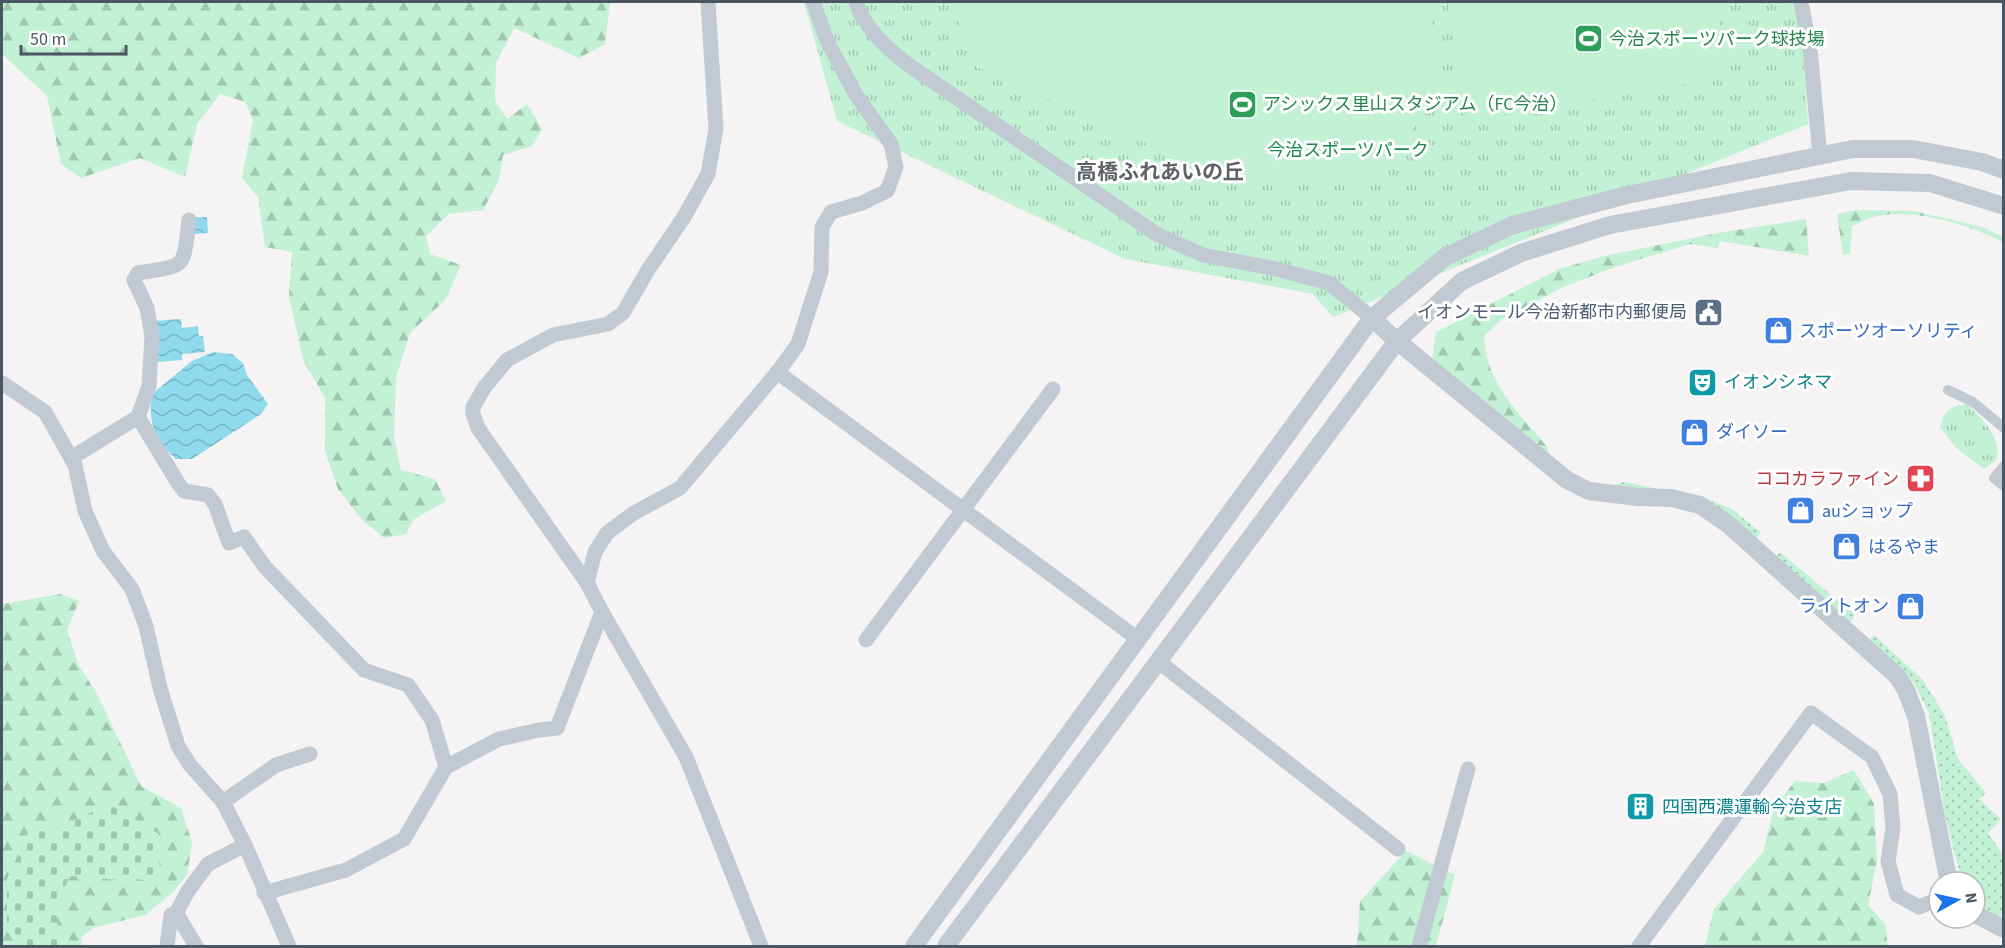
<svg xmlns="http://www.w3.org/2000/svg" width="2005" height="948" font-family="'Source Sans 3','Noto Sans JP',sans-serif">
  <defs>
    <pattern id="grass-dots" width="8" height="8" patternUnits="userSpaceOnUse" patternTransform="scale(1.5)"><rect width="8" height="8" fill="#c3f1d5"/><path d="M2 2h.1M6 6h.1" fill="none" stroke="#a0c6b0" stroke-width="1.8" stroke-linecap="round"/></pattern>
    <pattern id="forest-firs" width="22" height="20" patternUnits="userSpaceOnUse" patternTransform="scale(1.5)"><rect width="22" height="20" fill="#c3f1d5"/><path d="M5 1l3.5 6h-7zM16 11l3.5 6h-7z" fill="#a0c6b0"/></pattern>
    <pattern id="cemetery-stones" width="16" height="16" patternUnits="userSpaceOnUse" patternTransform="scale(1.5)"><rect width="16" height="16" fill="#c3f1d5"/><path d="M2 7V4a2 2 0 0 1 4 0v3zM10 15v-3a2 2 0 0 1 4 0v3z" fill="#a0c6b0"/></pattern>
    <pattern id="park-tufts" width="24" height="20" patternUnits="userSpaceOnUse" patternTransform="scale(1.5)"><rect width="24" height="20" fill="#c3f1d5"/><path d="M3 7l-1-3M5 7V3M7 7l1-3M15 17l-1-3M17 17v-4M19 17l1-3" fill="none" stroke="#a0c6b0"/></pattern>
    <pattern id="water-waves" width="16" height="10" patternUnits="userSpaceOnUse" patternTransform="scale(1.5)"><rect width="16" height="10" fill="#90daee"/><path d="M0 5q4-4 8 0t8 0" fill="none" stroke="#78b4c4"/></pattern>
  </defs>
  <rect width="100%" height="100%" fill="#f5f3f3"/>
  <g fill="url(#grass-dots)">
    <polygon points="1624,482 1707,499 1732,509 1761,533 1754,540 1729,519 1611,486"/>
    <polygon points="1780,552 1855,615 1850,623 1774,559"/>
    <path d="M1874 635 1923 680 1945 716 1958 759 1986 793 1979 799 2001 819 1988 833 2003 855V924C1977 910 1975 913 1975 882H1963L1955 856 1945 814 1929 713 1914 683 1870 639Z"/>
  </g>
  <g fill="url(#forest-firs)">
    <polygon points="2,2 610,2 605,44 579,58 514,28 496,63 495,101 507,119 527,104 542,129 532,146 503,155 499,180 483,210 449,214 426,236 430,254 461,265 446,299 410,333 396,378 394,438 401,470 435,479 446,501 414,519 406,534 384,538 362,520 338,489 325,451 325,398 303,360 289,296 292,252 265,247 258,197 242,178 253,120 245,102 220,94 197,124 185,177 140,158 81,178 61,164 47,96 2,54"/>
    <path d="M1857 210 1914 211 1982 227 2003 237V242C1969 225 1917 208 1878 216 1869 217 1860 223 1852 226L1850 254 1843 255 1837 214Z"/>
    <path d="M1806 219 1809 256 1720 241 1718 248 1690 244 1615 267 1561 288 1501 320 1484 336C1486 384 1519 413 1548 448V460L1432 361 1436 332 1559 269 1604 256 1718 233Z"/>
    <polygon points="61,594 79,601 67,630 78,664 97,694 141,786 181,808 192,843 187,875 173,892 145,915 93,928 81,938 82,946 2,946 2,604"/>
    <polygon points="1854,770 1874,804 1877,861 1868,905 1885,924 1888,946 1705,946 1714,909 1763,852 1774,808 1795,781 1824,783"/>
    <polygon points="1406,851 1455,875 1436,946 1357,946 1360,901"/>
  </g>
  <polygon fill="url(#cemetery-stones)" points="109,804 159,834 157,855 163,878 132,881 70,876 55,909 61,946 26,946 7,927 7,879 29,830 52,830"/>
  <g fill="url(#park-tufts)">
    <polygon points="804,2 1800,2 1808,124 1333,317 1313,294 1125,259 837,121"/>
    <path d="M1967 404C1979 416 2005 440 1996 460 1993 463 1988 466 1984 469L1955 447 1940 427C1945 410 1950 406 1967 404Z"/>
  </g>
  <g fill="#c3f1d5">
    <polygon points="955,2 1430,2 1439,73 1409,136 1363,176 1218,176 979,68 965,47"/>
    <polygon points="1449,2 1715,2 1727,77 1466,121"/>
  </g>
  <g fill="url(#water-waves)">
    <polygon points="194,217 207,217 208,233 195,234"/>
    <polygon points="181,319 182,328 198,326 199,336 203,336 205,352 182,354 182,360 157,362 154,321"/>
    <path d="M213 352 232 354 243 363 247 375 268 404 261 414 192 459H176C154 439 148 423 152 394L192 361Z"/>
  </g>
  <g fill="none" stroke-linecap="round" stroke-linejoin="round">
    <g stroke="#c1cad2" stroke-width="10">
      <polyline points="1948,390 1973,402 2004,428"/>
      <polyline points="2004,466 1994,478 2004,486"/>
    </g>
    <g stroke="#c1cad2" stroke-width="15">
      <path d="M856 2C864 29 891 52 913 68L1158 235 1203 255 1276 269 1329 283 1372 318"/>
      <polyline points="1801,2 1810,49 1820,156"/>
      <polyline points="777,372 1138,639"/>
      <polyline points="2,383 45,412 75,465 85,511 103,551 132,589 146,626 160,688 178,746 190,765 223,802 245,845 289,946"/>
      <path d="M138 417 149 386 152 336 147 308 134 280 138 273C187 265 183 270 189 220"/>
      <polyline points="71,458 138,417 178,483 184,491 208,495 215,504 229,543 244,537 265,567 364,670 408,685 432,720 446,767"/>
      <polyline points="587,583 478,428 473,414 473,407 484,388 507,360 553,335 608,324 623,313 648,270 684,217 708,174 716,129 708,2"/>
      <polyline points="866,640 1053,389"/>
      <polyline points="1159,662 1398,849"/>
      <polyline points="223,802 276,765 310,754"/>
      <polyline points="264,893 346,870 404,839 446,767 499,739 539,730 557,728 602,612"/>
      <polyline points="176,913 196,946"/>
      <polyline points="167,946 171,915 176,913 188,891 208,864 245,845"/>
      <polyline points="761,946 686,757 602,612 587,583 595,552 607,533 634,513 680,488 780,369 798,344 821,272 822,227 831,212 862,203 887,191 896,167 891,144 856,95 828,43 813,2"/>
      <polyline points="1419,946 1468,769"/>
      <polyline points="1639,946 1811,713 1872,757 1890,794 1893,828 1888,861 1897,895 1919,907 1939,899"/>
    </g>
    <g stroke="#c1cad2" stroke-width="18">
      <polyline points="1372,318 1397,341 1567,480 1589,491 1638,497 1671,498 1700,505 1729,525 1897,676 1906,690 1916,716 1947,873 1951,882"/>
      <polyline points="1975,914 2004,929"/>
      <polyline points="914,946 1372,318 1445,257 1513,225 1627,195 1853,149 1913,149 1982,162 2004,170"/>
      <polyline points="946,946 1397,341 1462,281 1521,253 1610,225 1851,181 1930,183 2004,206"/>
    </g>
  </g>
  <defs>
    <symbol id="stadium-square" viewBox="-11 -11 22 22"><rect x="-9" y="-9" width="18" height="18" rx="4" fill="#2e9e5b" stroke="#fff"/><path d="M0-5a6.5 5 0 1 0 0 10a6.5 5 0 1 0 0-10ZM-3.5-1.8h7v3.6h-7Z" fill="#fff"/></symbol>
    <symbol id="civic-square" viewBox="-11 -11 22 22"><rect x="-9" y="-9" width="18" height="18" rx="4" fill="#5c6f8a" stroke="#fff"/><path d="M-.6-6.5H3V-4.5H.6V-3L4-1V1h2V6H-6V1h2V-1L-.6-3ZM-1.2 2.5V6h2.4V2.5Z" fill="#fff"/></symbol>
    <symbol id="shop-square" viewBox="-11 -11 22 22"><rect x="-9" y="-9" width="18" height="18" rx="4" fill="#3f7fe0" stroke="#fff"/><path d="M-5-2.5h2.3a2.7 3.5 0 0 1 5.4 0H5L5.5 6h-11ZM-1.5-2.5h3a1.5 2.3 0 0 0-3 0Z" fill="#fff"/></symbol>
    <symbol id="theatre-square" viewBox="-11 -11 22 22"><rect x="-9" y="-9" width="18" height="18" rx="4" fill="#0f9aa8" stroke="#fff"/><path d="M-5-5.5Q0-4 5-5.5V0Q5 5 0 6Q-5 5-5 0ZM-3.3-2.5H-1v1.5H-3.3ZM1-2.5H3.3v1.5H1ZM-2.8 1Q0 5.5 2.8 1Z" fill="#fff"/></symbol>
    <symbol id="pharmacy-square" viewBox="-11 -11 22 22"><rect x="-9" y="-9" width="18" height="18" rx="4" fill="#e0444e" stroke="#fff"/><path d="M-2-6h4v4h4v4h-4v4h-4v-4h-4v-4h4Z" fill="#fff"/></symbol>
    <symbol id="building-square" viewBox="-11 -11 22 22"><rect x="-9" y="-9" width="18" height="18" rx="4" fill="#0f9aa8" stroke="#fff"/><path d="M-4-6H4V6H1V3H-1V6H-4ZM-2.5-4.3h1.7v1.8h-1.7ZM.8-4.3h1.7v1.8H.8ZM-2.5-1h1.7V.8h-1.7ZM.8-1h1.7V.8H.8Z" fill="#fff"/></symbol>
  </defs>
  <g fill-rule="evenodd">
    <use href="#stadium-square" x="1572" y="22" width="33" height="33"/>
    <use href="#stadium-square" x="1226" y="88" width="33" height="33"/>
    <use href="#civic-square" x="1692" y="296" width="33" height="33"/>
    <use href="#shop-square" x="1762" y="314" width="33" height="33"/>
    <use href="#theatre-square" x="1686" y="366" width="33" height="33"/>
    <use href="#shop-square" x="1678" y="416" width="33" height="33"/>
    <use href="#pharmacy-square" x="1904" y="462" width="33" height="33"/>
    <use href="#shop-square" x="1784" y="494" width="33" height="33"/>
    <use href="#shop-square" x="1830" y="530" width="33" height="33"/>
    <use href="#shop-square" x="1894" y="590" width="33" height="33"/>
    <use href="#building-square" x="1624" y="790" width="33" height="33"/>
  </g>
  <g text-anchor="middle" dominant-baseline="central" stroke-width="6" stroke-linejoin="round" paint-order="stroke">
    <g font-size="18" fill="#27864d" stroke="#fff" text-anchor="start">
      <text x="1609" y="39">今治スポーツパーク球技場</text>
      <text x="1263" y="104">アシックス里山スタジアム（FC今治）</text>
    </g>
    <g font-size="18" fill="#17864f" stroke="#fff">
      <text x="1348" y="150">今治スポーツパーク</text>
    </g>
    <g font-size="18" fill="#4e5e75" stroke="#fff" text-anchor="end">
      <text x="1687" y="312">イオンモール今治新都市内郵便局</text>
    </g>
    <g font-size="18" fill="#366cbe" stroke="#fff" text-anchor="start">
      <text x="1799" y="331">スポーツオーソリティ</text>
      <text x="1716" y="432">ダイソー</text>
      <text x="1822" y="511">auショップ</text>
      <text x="1868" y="547">はるやま</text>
      <text x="1889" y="606" text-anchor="end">ライトオン</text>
    </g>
    <g font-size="18" fill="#0d838f" stroke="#fff" text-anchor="start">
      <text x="1724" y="382">イオンシネマ</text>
      <text x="1662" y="807">四国西濃運輸今治支店</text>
    </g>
    <g font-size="18" fill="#be3a42" stroke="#fff" text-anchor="end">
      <text x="1899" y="479">ココカラファイン</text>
    </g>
    <g font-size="21" font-weight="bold" fill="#5f6368" stroke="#fff">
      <text x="1160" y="172">高橋ふれあいの丘</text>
    </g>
  </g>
  <rect width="2005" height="948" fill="none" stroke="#4a5661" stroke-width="6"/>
  <g transform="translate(1957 900) rotate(82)"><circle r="28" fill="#ffffff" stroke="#b7bbc0" stroke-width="1.5"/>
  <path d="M0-4.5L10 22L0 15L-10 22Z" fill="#1a73e8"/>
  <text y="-9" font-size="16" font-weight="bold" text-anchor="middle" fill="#4a5661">N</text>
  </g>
  <path d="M21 45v9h105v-9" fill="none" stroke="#4a5661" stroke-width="3"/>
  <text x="30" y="45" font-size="18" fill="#4a5661" stroke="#ffffff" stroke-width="4.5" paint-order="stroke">50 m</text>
</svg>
